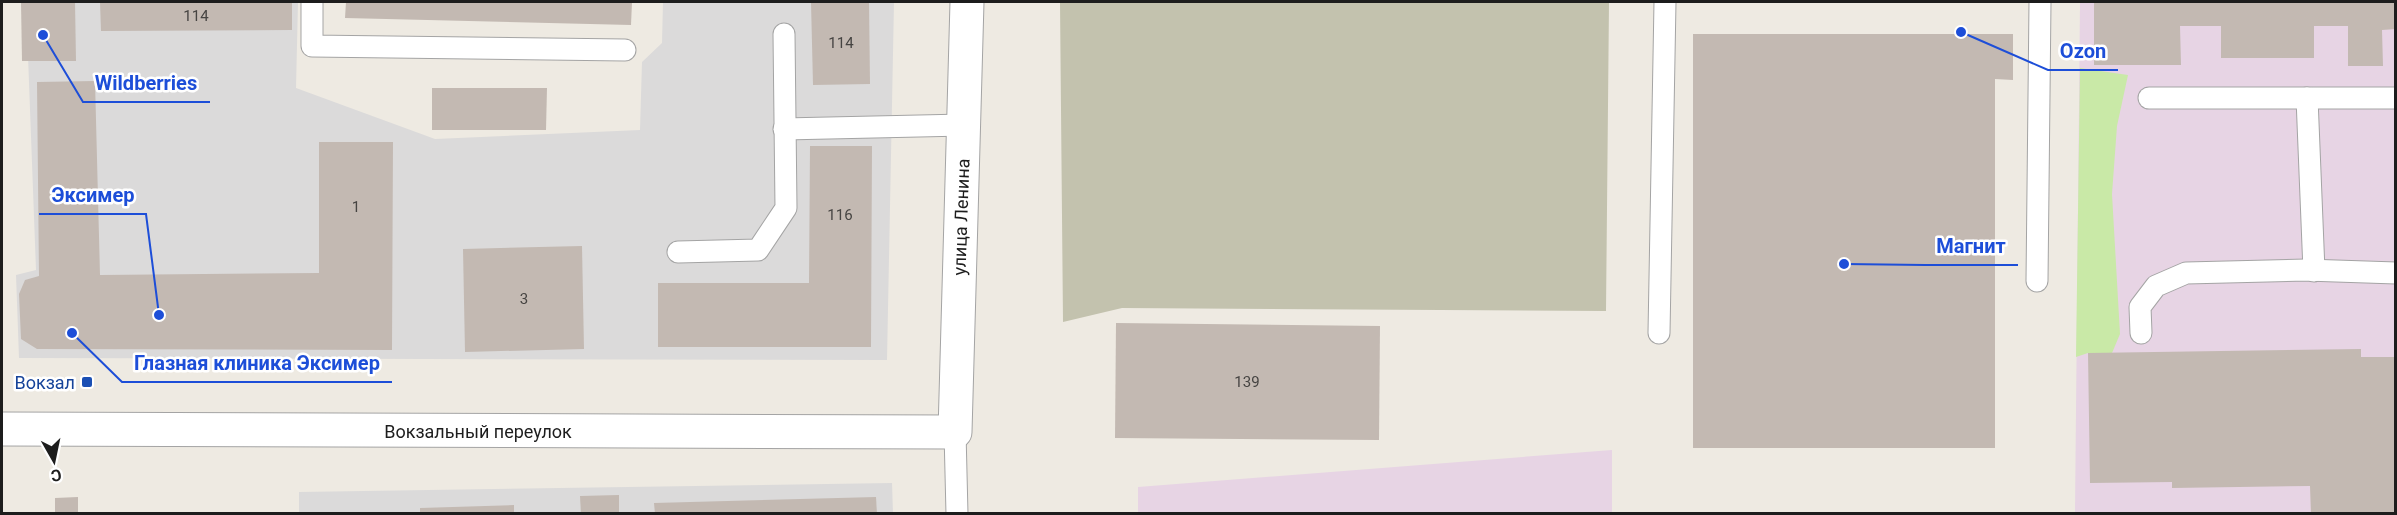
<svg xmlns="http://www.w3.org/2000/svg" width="2397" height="515" font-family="Roboto,sans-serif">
  <rect width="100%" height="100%" fill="#eeeae2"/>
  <g fill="#dbdada">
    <polygon points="26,2 298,2 296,88 435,139 640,130 642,62 662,43 663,2 894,2 887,360 19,358 16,275 36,270"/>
    <polygon points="892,483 893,514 299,514 299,492"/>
  </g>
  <g fill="#e7d4e4">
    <polygon points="2080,2 2395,2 2395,513 2075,513"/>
    <polygon points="1612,450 1612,513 1138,513 1138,487"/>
  </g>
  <polygon fill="#c3c2ae" points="1060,2 1609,2 1606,311 1122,308 1063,322"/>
  <polygon fill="#c9e9a7" points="2080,68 2128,75 2117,126 2112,194 2120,334 2112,353 2088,353 2076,357"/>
  <g fill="#c3b9b2">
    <polygon points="21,2 75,2 76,61 22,61"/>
    <polygon points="100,2 292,2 292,30 101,31"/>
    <polygon points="346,2 632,2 631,25 345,18"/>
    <polygon points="811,2 869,2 870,84 813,85"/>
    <polygon points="2094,2 2396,2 2396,29 2382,30 2383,66 2348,66 2348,26 2314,26 2314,58 2221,58 2221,26 2180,26 2181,65 2094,65"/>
    <polygon points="1693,34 2013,34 2013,80 1995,79 1995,448 1693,448"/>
    <polygon points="95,81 100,275 319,273 319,142 393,142 392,350 37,349 21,339 19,294 25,280 39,276 37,82"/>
    <polygon points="432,88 547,88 546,130 432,130"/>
    <polygon points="810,146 872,146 871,347 658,347 658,283 809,283"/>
    <polygon points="582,246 584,349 465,352 463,249"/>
    <polygon points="1116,323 1380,326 1379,440 1115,438"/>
    <polygon points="2361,349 2361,357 2396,357 2396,514 2311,514 2310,486 2172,488 2172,482 2090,483 2088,353"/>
    <polygon points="619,495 619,514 581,514 580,496"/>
    <polygon points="78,497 78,514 55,514 55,498"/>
    <polygon points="876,497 877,514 655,514 654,503"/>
    <polygon points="514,505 514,514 420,514 420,508"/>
  </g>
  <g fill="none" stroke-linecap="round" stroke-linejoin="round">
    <defs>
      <g id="service">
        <polyline points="312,2 312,46 625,50"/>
        <polyline points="2149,98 2396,98"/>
        <polyline points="2307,98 2314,271"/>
        <polyline points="784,129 964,125"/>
        <polyline points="678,252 758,250 786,208 784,34"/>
        <polyline points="2037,281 2040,2"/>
        <polyline points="1659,333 1665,2"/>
        <polyline points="2141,333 2140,307 2156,286 2186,273 2306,270 2396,273"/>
        <polyline points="955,432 957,514"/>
      </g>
      <polyline id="tertiary" points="2,429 955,432 967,2"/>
    </defs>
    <use href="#service" stroke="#a4a4a4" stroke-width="23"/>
    <use href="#tertiary" stroke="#a4a4a4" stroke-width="35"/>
    <use href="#service" stroke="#fff" stroke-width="21"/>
    <use href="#tertiary" stroke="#fff" stroke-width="33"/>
  </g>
  <rect fill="#1a4fb4" stroke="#fff" stroke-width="2" x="81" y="376" width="12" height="12" rx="3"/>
  <g text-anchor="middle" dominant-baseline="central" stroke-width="5" stroke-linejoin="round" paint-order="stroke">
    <g font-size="15" fill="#464442">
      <text x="196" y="16">114</text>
      <text x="841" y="43">114</text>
      <text x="356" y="207">1</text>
      <text x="840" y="215">116</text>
      <text x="524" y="299">3</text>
      <text x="1247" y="382">139</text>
    </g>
    <g font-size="18" fill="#1d1d1d" stroke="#fff">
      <text transform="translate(961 217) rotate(-88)">улица Ленина</text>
      <text x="478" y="431">Вокзальный переулок</text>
    </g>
    <g font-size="18" fill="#164399" stroke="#fff" text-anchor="end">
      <text x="75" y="382">Вокзал</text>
    </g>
  </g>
  <path fill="none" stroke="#1d4ed8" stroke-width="2" d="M1961 32L2048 70H2118M43 35L83 102H210M159 315L146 214H39M1844 264L1925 265H2018M72 333L122 382H392"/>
  <g fill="#1d4ed8" stroke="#fff" stroke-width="2">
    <circle cx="1961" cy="32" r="6"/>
    <circle cx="43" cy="35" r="6"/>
    <circle cx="159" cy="315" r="6"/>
    <circle cx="1844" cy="264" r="6"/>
    <circle cx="72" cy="333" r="6"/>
  </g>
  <g font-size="20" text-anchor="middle" font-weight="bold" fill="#1d4ed8" stroke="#fff" stroke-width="5" stroke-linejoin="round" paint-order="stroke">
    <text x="2083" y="58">Ozon</text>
    <text x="146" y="90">Wildberries</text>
    <text x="93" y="202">Эксимер</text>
    <text x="1971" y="253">Магнит</text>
    <text x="257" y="370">Глазная клиника Эксимер</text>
  </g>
  <rect width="2397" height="515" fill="none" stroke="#1d1d1d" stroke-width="6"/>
  <g transform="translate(54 461) rotate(171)" stroke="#ffffff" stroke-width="4.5" paint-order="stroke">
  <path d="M0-4.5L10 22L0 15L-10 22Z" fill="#1d1d1d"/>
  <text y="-9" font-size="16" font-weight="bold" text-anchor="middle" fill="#1d1d1d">С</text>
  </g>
</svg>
